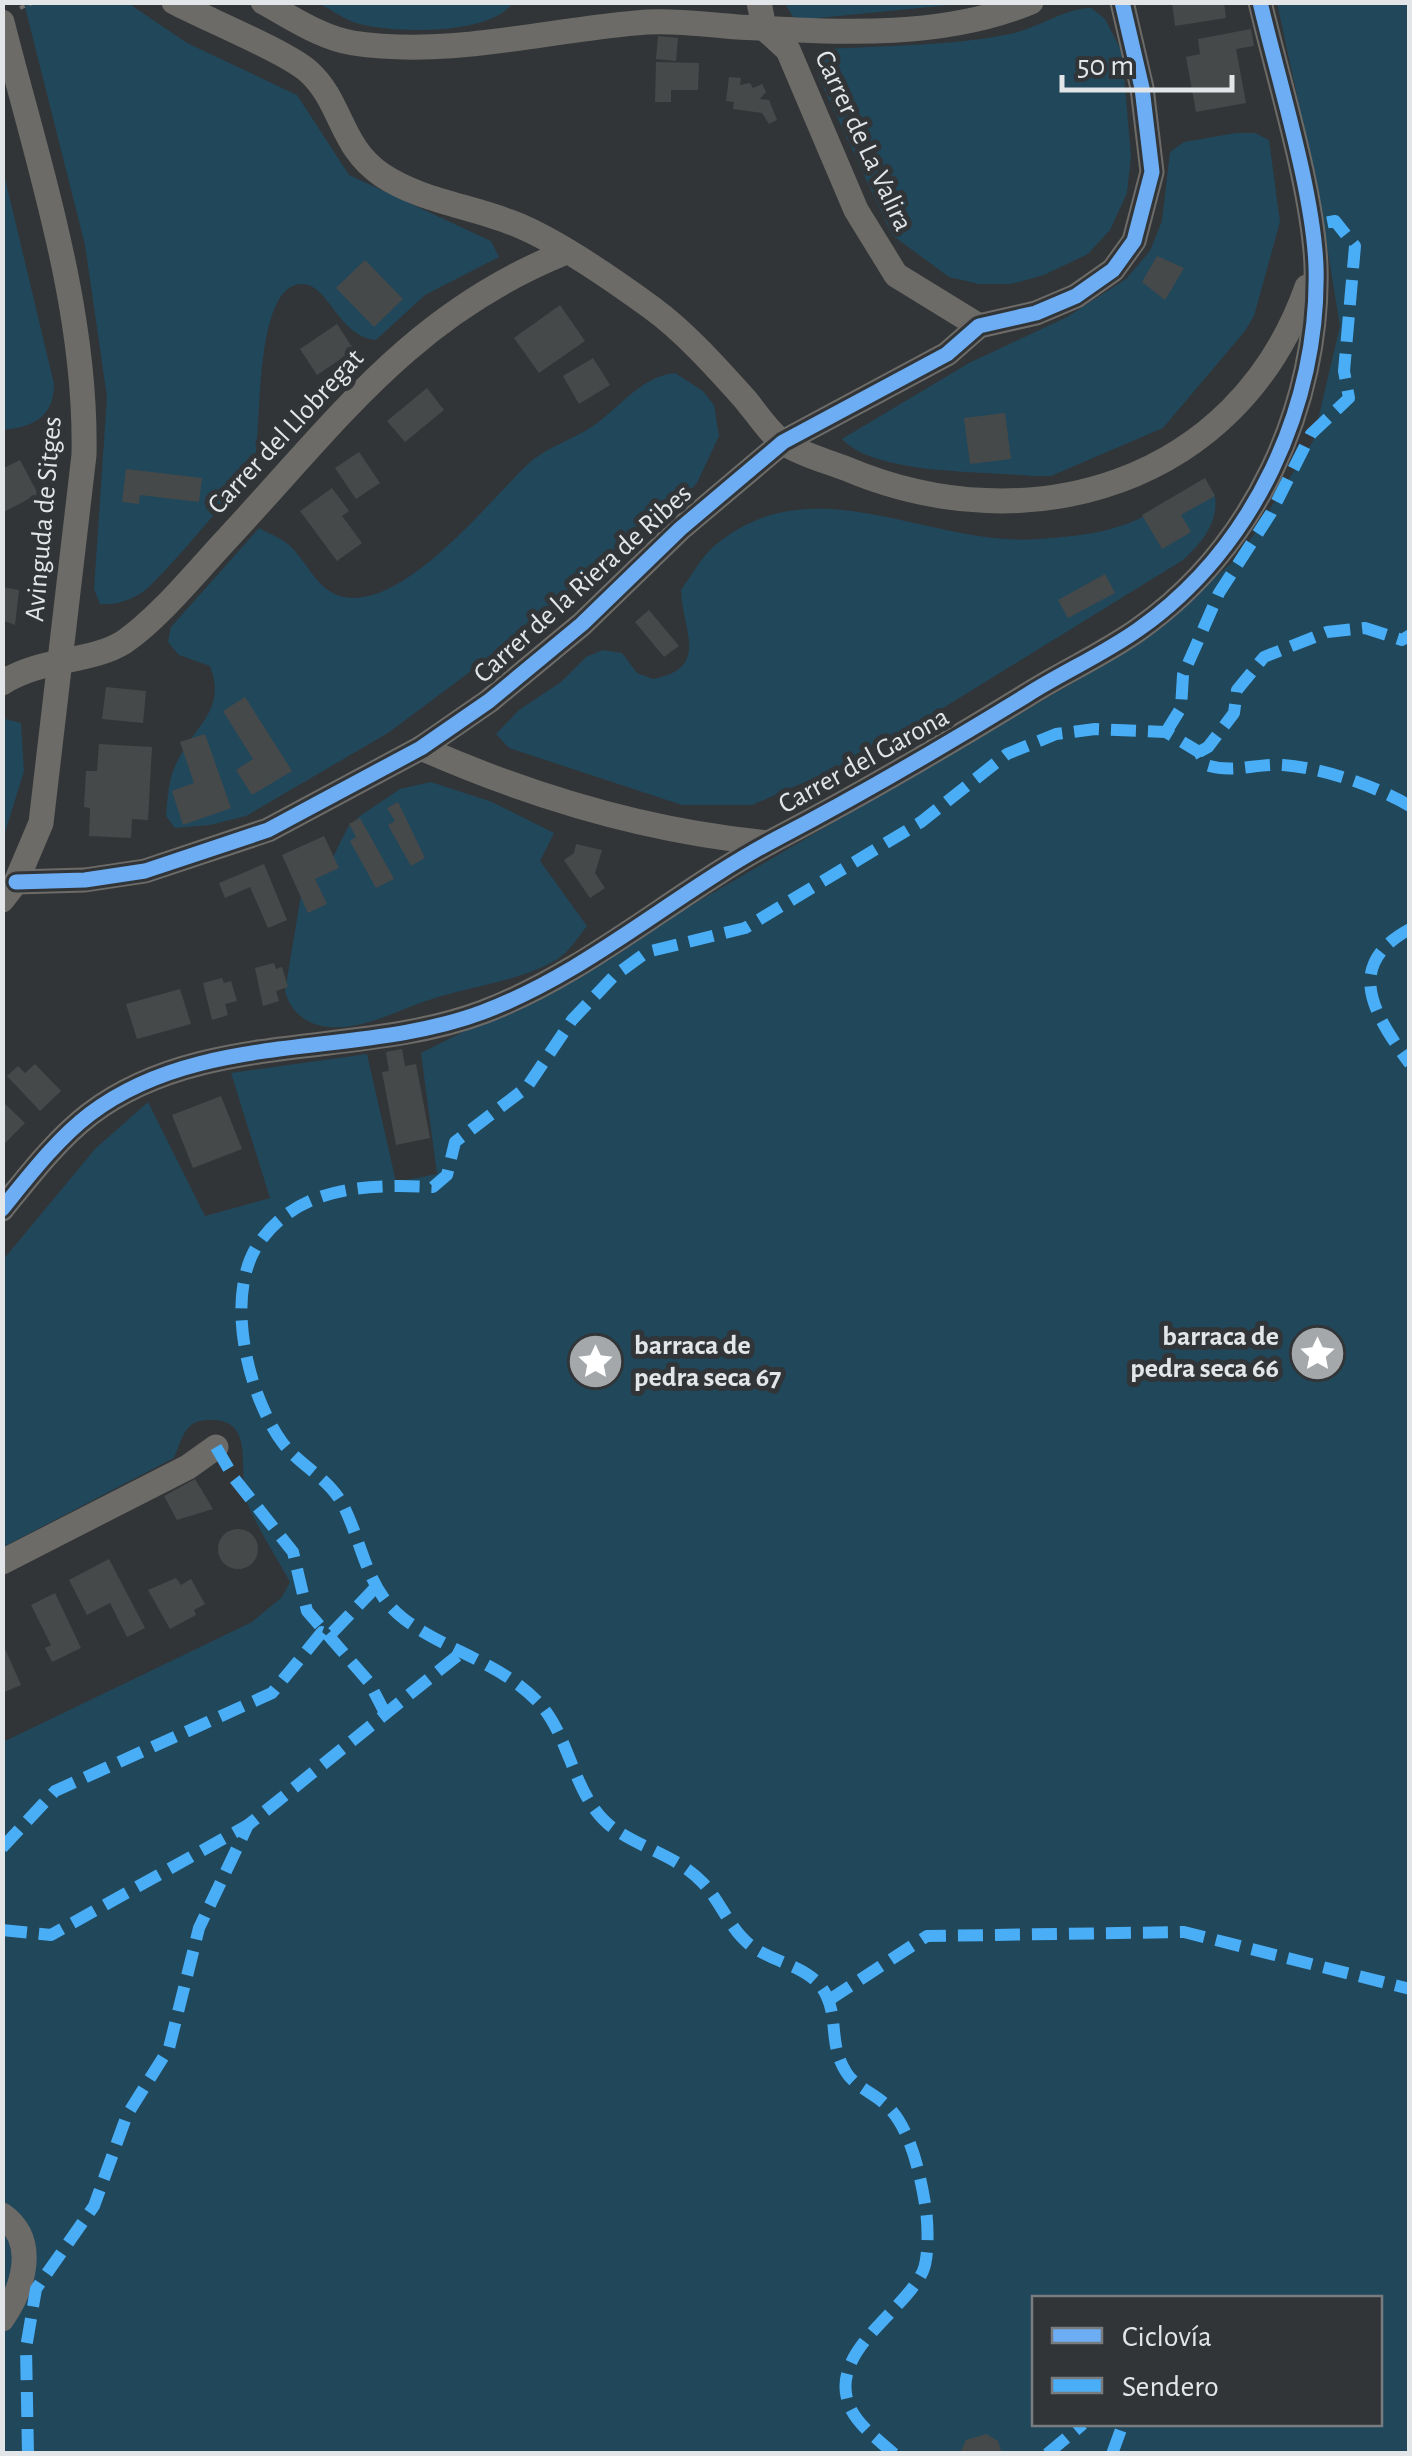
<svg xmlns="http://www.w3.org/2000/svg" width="1412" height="2456" font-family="'Alegreya Sans',sans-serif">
  <rect width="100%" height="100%" fill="#323537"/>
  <g fill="#21475b" fill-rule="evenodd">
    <path d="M24 3H128L187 43 297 95 349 175 491 241 499 257 425 295 376 340C337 336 329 283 301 284 254 286 262 425 255 459 253 472 157 583 143 592 129 601 115 605 100 604L94 589 107 397 85 245Z"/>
    <path d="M318 3H513C489 36 389 34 353 22 341 17 330 9 318 3Z"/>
    <polygon points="785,3 970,3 808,19 793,17"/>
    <path d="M1277 3H1408L1410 7 1409 2453H3V1742L252 1622 282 1597 290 1582C276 1556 259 1531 248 1505 235 1475 260 1416 206 1420 184 1421 182 1440 174 1458L3 1547V1260L95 1149 148 1102 205 1216 270 1198 231 1073 367 1054 396 1182 437 1174 421 1053 543 992 1129 650 1240 556 1313 441 1340 326 1319 197ZM1034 2298H1380V2424H1034Z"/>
    <path d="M1091 8 1105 19 1122 52 1131 156 1127 193 1110 230 1088 254 1044 275 1011 284H979L949 277 892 235 818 76 819 58 831 49C890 45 952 46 1010 34 1039 28 1062 9 1091 8Z"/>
    <path d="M1236 133H1255L1269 140 1280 222 1254 316 1245 331 1163 428 1051 476H1033C984 471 875 475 842 439L969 363 1067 317 1126 279 1150 251 1162 221 1170 152 1184 142Z"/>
    <path d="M3 170 54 384C54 417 33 427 3 430Z"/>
    <path d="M675 373 703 391 714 405 719 436 697 483 624 557 388 733 246 816 210 825 175 828 166 816C168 796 168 778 178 760 195 725 227 710 210 666L179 655 168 642 171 627 259 528C270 534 284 539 292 548 308 564 317 589 340 596 401 614 489 501 528 464 549 445 577 439 600 421 624 402 644 376 675 373Z"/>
    <path d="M1214 492C1221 519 1203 542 1183 560L867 755 752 805H682L509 748 496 734 519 710 561 682 586 657 603 650 622 653 637 673 653 679C711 668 682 630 681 590 691 576 701 558 713 547 812 461 930 548 1039 539 1064 537 1090 535 1114 528 1150 518 1176 494 1214 492Z"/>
    <polygon points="5,719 21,723 24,771 3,839"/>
    <path d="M431 782 492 802 554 833 540 861 587 926C577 939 570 951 556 960 520 981 472 986 432 999 399 1009 365 1030 329 1027 307 1025 290 1012 285 991L302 889 334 855 348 827 360 816 400 789Z"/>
  </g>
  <g fill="#46494a">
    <polygon points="1172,2 1224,2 1226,18 1175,26"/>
    <polygon points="1251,29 1254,46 1236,49 1246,103 1196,112 1186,57 1200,54 1198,39"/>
    <polygon points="658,36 678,38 676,61 656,59"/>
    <polygon points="656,62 699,63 698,90 671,90 671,102 655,102"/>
    <polygon points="729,77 741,78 740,85 750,83 753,88 762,84 766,92 760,99 769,100 777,120 769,124 762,113 733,109 734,102 726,101"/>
    <polygon points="1157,256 1184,268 1165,300 1142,282"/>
    <polygon points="365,260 403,299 374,327 336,288"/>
    <polygon points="560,305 585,341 539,373 514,338"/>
    <polygon points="337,324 354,350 317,375 300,349"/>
    <polygon points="593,358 610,385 579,404 563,376"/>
    <polygon points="427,388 444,410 405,442 387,421"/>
    <polygon points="1005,413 1011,459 970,464 964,418"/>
    <polygon points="359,452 380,483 356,499 335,468"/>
    <polygon points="20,460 38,494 2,513 2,469"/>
    <polygon points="126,469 202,478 199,502 140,495 139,504 122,502"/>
    <polygon points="1205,478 1215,496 1181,515 1191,532 1162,549 1142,515"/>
    <polygon points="332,488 349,511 342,516 362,543 337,561 300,511"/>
    <polygon points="1105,574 1115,593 1068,618 1058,600"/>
    <polygon points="2,587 19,590 15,625 2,620"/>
    <polygon points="649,610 679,646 664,657 635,622"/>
    <polygon points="106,687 146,691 143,723 102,719"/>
    <polygon points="245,697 292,771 252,795 236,770 253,759 223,711"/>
    <polygon points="205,734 231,808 183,825 172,791 194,783 180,742"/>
    <polygon points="99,744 152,747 148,820 132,819 131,838 89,836 90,808 84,807 86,771 97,771"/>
    <polygon points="398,802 425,858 411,866 388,825 395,821 387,808"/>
    <polygon points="360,818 394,879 376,888 350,841 356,837 349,824"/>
    <polygon points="324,836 339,868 315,879 327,904 308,913 282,855"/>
    <polygon points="576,844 602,850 595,873 605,888 590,898 564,860 574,853"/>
    <polygon points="264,864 287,920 268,928 250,887 225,898 219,883"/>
    <polygon points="274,963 276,969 282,967 288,987 276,991 279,1001 263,1006 255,968"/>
    <polygon points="222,978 224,983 231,981 237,1001 225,1004 228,1015 212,1020 203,983"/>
    <polygon points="180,989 191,1024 137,1039 126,1004"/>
    <polygon points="402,1049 405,1066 416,1064 430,1138 396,1145 382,1072 389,1071 386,1052"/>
    <polygon points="35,1064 61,1091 40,1111 7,1076 18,1066 25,1073"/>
    <polygon points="221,1096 242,1149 193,1168 172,1115"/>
    <polygon points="2,1101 25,1123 2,1146"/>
    <polygon points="195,1479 213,1509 177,1520 164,1496"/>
    <circle cx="238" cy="1549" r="20"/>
    <polygon points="109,1559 145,1628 127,1637 110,1603 87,1615 69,1580"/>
    <polygon points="176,1578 181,1585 191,1579 205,1604 194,1610 196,1615 170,1629 148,1590"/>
    <polygon points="55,1593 81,1648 52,1662 45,1648 51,1645 31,1605"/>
    <polygon points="2,1642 21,1685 2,1693"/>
    <polygon points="986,2434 998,2441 1002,2454 960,2454 966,2440"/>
  </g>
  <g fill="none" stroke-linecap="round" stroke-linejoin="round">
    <polyline stroke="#716f6d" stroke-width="4" stroke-dasharray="5 5" stroke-linecap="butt" points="20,8 34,2"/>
    <g stroke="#6d6b67" stroke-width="25">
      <path d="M174 2C206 19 287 52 309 72 342 102 340 147 382 175 419 200 469 206 510 222 551 237 615 281 652 308 685 332 717 368 744 398 756 412 769 433 784 443 802 455 827 461 847 469 1030 546 1238 483 1307 287"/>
      <path d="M263 2C291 17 321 38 353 43 452 58 549 29 647 22 677 20 709 25 738 27 834 32 940 40 1031 2"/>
      <polyline points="759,2 764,28 788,50 856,210 896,275 979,326"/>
      <path d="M2 22C38 164 87 308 84 455L41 823 16 882 2 900"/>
      <path d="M2 683C40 658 91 663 124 642 159 618 197 571 226 540 335 423 411 315 564 253"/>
      <path d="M421 748C530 796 650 832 769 843"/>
      <polyline points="16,882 85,880 145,871 268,830 421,748 489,701 582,624 680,529 783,442 947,354 979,326 1036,313 1076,296 1113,270 1134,241 1152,172 1142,88 1122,2"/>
      <path d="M2 1209C28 1177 57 1139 90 1114 202 1029 358 1059 483 1012 589 972 676 892 776 839 862 794 944 746 1027 695 1063 672 1104 654 1139 629 1254 548 1320 405 1316 266 1313 190 1278 79 1260 2"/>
      <polyline points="2,1562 188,1467 216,1447"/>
      <path d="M2 2215C39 2241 23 2289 2 2319"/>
    </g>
    <g stroke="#49aef6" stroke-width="12" stroke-dasharray="25 12" stroke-linecap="butt">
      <polyline points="1166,732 1181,708 1183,675 1219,593 1271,513 1311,434 1349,398 1344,371 1355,246 1335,221 1309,226"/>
      <polyline points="1199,752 1208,747 1234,713 1237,690 1264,657 1327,632 1365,628 1402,640 1410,635"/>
      <path d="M1410 929C1341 966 1376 1017 1410 1064"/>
      <polyline points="216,1447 234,1478 293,1552 307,1611 369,1682 384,1711"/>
      <polyline points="2,1848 55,1791 272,1693 322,1632 330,1635 375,1588"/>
      <polyline points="2,1930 51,1935 248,1825"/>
      <polyline points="829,2000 927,1936 1184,1932 1410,1989"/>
      <polyline points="28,2454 26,2348 36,2289 94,2206 127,2115 169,2048 199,1928 248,1825 462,1652"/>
      <path d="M894 2454C878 2439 855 2424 848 2402 831 2350 904 2312 923 2271 929 2257 928 2225 926 2210 921 2178 911 2127 886 2105 874 2093 855 2087 846 2072 829 2045 838 2021 827 1997 813 1965 776 1965 750 1945 729 1928 721 1902 703 1883 678 1856 642 1849 613 1828 573 1799 571 1736 538 1702 501 1663 445 1650 404 1619 366 1590 363 1544 343 1505 328 1477 300 1466 282 1442 248 1395 223 1295 259 1243 299 1185 369 1184 433 1187L447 1175 455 1142 527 1087 572 1020 614 976 647 952 745 928 921 822 1007 754 1056 734 1095 729 1166 732 1199 752 1206 765C1233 774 1255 763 1283 765 1323 768 1376 786 1410 806"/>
      <polyline points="1047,2454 1083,2424"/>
      <polyline points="1112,2454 1123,2424"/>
    </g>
    <defs>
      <g id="cycleway">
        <polyline points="16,882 85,880 145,871 268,830 421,748 489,701 582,624 680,529 783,442 947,354 979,326 1036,313 1076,296 1113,270 1134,241 1152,172 1142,88 1122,2"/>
        <path d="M2 1209C28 1177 57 1139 90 1114 202 1029 358 1059 483 1012 589 972 676 892 776 839 862 794 944 746 1027 695 1063 672 1104 654 1139 629 1254 548 1320 405 1316 266 1313 190 1278 79 1260 2"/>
      </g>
    </defs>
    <use href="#cycleway" stroke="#313538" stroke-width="21"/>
    <use href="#cycleway" stroke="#6dadf4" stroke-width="15"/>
  </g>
  <defs>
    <symbol id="sight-disc" viewBox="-11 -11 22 22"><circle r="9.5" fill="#a5a8aa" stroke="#313538"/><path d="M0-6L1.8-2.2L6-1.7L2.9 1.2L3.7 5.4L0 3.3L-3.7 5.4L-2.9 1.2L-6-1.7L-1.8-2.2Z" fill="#fff"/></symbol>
  </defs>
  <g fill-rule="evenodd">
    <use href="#sight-disc" x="1286" y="1322" width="63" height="63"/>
    <use href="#sight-disc" x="564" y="1330" width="63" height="63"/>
  </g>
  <g text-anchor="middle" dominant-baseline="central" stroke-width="10" stroke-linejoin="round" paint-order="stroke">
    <g font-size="28" fill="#e3e6e8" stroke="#313538">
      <text transform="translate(863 141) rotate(65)">Carrer de La Valira</text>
      <text transform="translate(286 432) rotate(-47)">Carrer del Llobregat</text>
      <text transform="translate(44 519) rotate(-85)">Avinguda de Sitges</text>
      <text transform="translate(583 584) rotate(-42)">Carrer de la Riera de Ribes</text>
      <text transform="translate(864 761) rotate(-29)">Carrer del Garona</text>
    </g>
    <g font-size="28" font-weight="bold" fill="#e3e6e8" stroke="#313538" text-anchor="end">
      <text x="1279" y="1337">barraca de<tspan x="1279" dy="32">pedra seca 66</tspan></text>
      <text x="634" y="1346" text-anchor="start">barraca de<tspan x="634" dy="32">pedra seca 67</tspan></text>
    </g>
  </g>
  <rect width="1412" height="2456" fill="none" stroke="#e3e6e8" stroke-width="10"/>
  <rect x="1032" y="2296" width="350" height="130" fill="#313538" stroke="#787c7e" stroke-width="2.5"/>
  <rect x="1052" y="2328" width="50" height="15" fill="#6dadf4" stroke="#787c7e" stroke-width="2.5"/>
  <text x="1122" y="2346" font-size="30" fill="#e3e6e8">Ciclovía</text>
  <rect x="1052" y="2378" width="50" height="15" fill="#49aef6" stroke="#787c7e" stroke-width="2.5"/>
  <text x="1122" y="2396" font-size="30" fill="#e3e6e8">Sendero</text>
  <path d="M1062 75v15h170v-15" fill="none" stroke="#e3e6e8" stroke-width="5"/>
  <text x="1077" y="75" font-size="30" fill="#e3e6e8" stroke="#313538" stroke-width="8" paint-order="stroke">50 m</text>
</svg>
